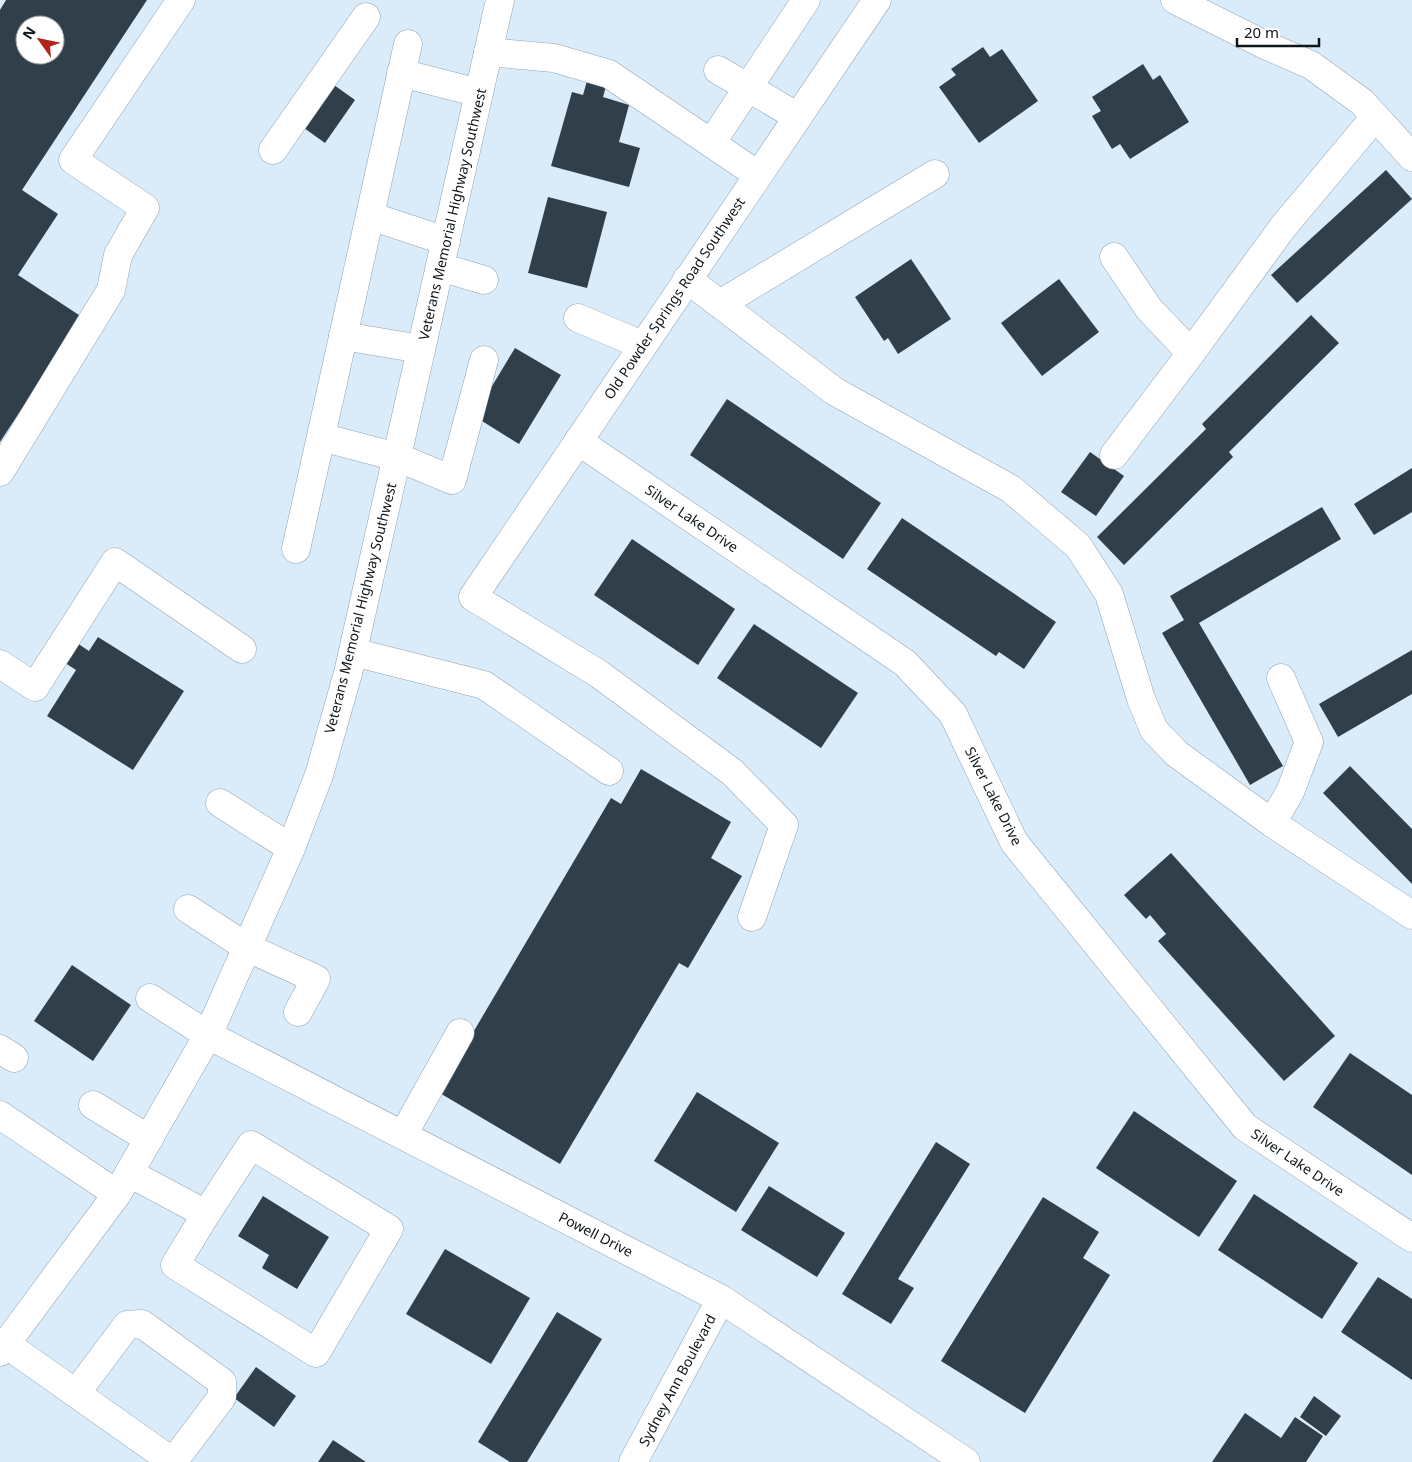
<svg xmlns="http://www.w3.org/2000/svg" width="1412" height="1462" font-family="'Noto Sans',sans-serif">
  <rect width="100%" height="100%" fill="#daecfa"/>
  <g fill="#313f4a" fill-rule="evenodd">
    <path d="M6 0H147L22 190 58 214 18 275 82 317 0 442V10ZM25 25H55V55H25Z"/>
    <polygon points="983,47 990,57 1002,49 1038,101 979,143 939,87 956,75 951,69"/>
    <polygon points="592,63 611,68 603,97 629,105 619,142 640,148 629,187 551,166 572,92 583,95"/>
    <polygon points="1143,64 1153,80 1160,75 1189,122 1130,159 1120,144 1112,149 1092,116 1101,111 1092,97"/>
    <polygon points="334,85 355,100 325,143 304,128"/>
    <polygon points="1386,170 1412,199 1297,303 1271,275"/>
    <polygon points="548,197 607,212 587,288 528,273"/>
    <polygon points="911,259 951,319 898,354 888,338 884,341 855,297"/>
    <polygon points="1059,279 1099,332 1042,376 1001,323"/>
    <polygon points="1311,315 1339,343 1229,452 1233,457 1124,565 1097,537 1206,429 1202,424"/>
    <polygon points="515,348 561,375 519,444 474,416"/>
    <polygon points="727,399 881,503 843,559 690,455"/>
    <polygon points="1090,452 1124,476 1096,516 1061,492"/>
    <polygon points="1412,468 1412,512 1374,535 1354,504"/>
    <polygon points="1322,507 1341,539 1199,623 1283,766 1250,785 1162,633 1184,620 1170,596"/>
    <polygon points="902,518 1056,622 1024,669 999,652 996,656 867,569"/>
    <polygon points="632,539 735,609 698,665 594,595"/>
    <polygon points="754,624 858,693 821,748 717,678"/>
    <polygon points="98,637 184,691 133,770 47,716 76,670 62,661 74,641 89,651"/>
    <polygon points="1412,650 1412,694 1338,737 1319,704"/>
    <polygon points="1350,766 1412,829 1412,884 1323,793"/>
    <polygon points="641,769 731,822 711,858 742,876 688,968 679,963 560,1164 438,1092 611,798 621,804"/>
    <polygon points="1171,853 1335,1036 1284,1081 1158,941 1166,934 1150,915 1146,919 1124,895"/>
    <polygon points="72,965 131,1005 93,1061 34,1021"/>
    <polygon points="1350,1053 1412,1095 1412,1175 1313,1107"/>
    <polygon points="697,1092 779,1143 736,1212 654,1161"/>
    <polygon points="1134,1111 1237,1181 1199,1237 1096,1168"/>
    <polygon points="936,1142 970,1164 898,1279 914,1288 891,1324 842,1294"/>
    <polygon points="769,1186 845,1233 817,1277 741,1230"/>
    <polygon points="1254,1194 1358,1263 1322,1319 1218,1250"/>
    <polygon points="263,1196 329,1237 297,1289 262,1268 269,1255 238,1236"/>
    <polygon points="1043,1197 1099,1232 1083,1258 1110,1275 1025,1413 941,1361"/>
    <polygon points="445,1249 530,1298 491,1364 406,1314"/>
    <polygon points="1378,1277 1412,1299 1412,1380 1341,1332"/>
    <polygon points="557,1312 602,1339 527,1462 510,1462 478,1442"/>
    <polygon points="256,1367 296,1396 274,1427 234,1398"/>
    <polygon points="1314,1396 1341,1416 1326,1436 1300,1417"/>
    <polygon points="1245,1413 1281,1438 1295,1417 1323,1436 1306,1462 1212,1462"/>
    <polygon points="333,1440 366,1462 318,1462"/>
  </g>
  <g fill="none" stroke-linecap="round" stroke-linejoin="round">
    <defs>
      <g id="minor">
        <polyline points="1175,0 1265,45 1311,65 1362,102 1412,157"/>
        <polyline points="488,52 554,58 609,74 758,175"/>
        <polyline points="718,70 798,117"/>
        <polyline points="401,73 479,93"/>
        <polyline points="712,142 806,0"/>
        <polyline points="273,150 366,17"/>
        <polyline points="370,216 446,241"/>
        <polyline points="1114,257 1149,309 1191,353"/>
        <polyline points="440,267 484,280"/>
        <polyline points="687,279 834,391 1011,489 1078,546 1109,594 1141,699 1154,730 1177,754 1272,823 1412,915"/>
        <polyline points="720,304 935,174"/>
        <polyline points="578,318 642,345"/>
        <polyline points="343,336 421,349"/>
        <polyline points="321,437 397,457 452,480 484,360"/>
        <polyline points="578,441 905,663 953,714 1014,842 1245,1127 1412,1238"/>
        <polyline points="1114,455 1191,353 1283,227 1375,117"/>
        <polyline points="0,472 111,290 118,255 145,208 73,160 181,0"/>
        <polyline points="296,549 408,44"/>
        <polyline points="353,652 484,685 609,771"/>
        <polyline points="0,664 35,687 115,562 242,649"/>
        <polyline points="220,803 291,848"/>
        <polyline points="1272,823 1290,792 1309,742 1281,678"/>
        <polyline points="188,909 248,948 316,979 298,1012"/>
        <polyline points="752,917 784,825 732,772 599,674 473,597 877,0"/>
        <polyline points="150,998 208,1035 721,1299 966,1462"/>
        <polyline points="0,1049 14,1058"/>
        <polyline points="93,1105 149,1139"/>
        <polyline points="0,1115 117,1194"/>
        <polyline points="403,1135 460,1033"/>
        <polyline points="129,1173 206,1214 251,1145 389,1229 316,1353 175,1265 206,1214"/>
        <polyline points="6,1344 173,1462"/>
        <polyline points="76,1393 127,1325 142,1324 222,1382 222,1397 173,1462"/>
        <polyline points="633,1462 721,1299"/>
      </g>
      <polyline id="major" points="0,1352 117,1194 208,1035 291,848 319,775 348,673 500,0"/>
    </defs>
    <use href="#minor" stroke="#92a3b0" stroke-width="29"/>
    <use href="#major" stroke="#92a3b0" stroke-width="29"/>
    <use href="#minor" stroke="#fff" stroke-width="28"/>
    <use href="#major" stroke="#fff" stroke-width="28"/>
  </g>
  <g text-anchor="middle" dominant-baseline="central" stroke-width="5" stroke-linejoin="round" paint-order="stroke">
    <g font-size="14" fill="#0f161a" stroke="#fff">
      <text transform="translate(452 214) rotate(-77)">Veterans Memorial Highway Southwest</text>
      <text transform="translate(674 298) rotate(-56)">Old Powder Springs Road Southwest</text>
      <text transform="translate(692 518) rotate(34)">Silver Lake Drive</text>
      <text transform="translate(360 608) rotate(-76)">Veterans Memorial Highway Southwest</text>
      <text transform="translate(994 796) rotate(63)">Silver Lake Drive</text>
      <text transform="translate(1298 1162) rotate(34)">Silver Lake Drive</text>
      <text transform="translate(596 1234) rotate(27)">Powell Drive</text>
      <text transform="translate(677 1380) rotate(-62)">Sydney Ann Boulevard</text>
    </g>
  </g>
  <g transform="translate(40 40) rotate(303)"><circle r="24" fill="#ffffff" stroke="#9fa2a3"/>
  <path d="M0-4L9 19L0 12L-9 19Z" fill="#b3241b"/>
  <text y="-8" font-size="14" font-weight="bold" text-anchor="middle" fill="#0f161a">N</text>
  </g>
  <path d="M1237 38v8h82v-8" fill="none" stroke="#0f161a" stroke-width="2.5"/>
  <text x="1244" y="38" font-size="15" fill="#0f161a" stroke="#ffffff" stroke-width="4" paint-order="stroke">20 m</text>
</svg>
